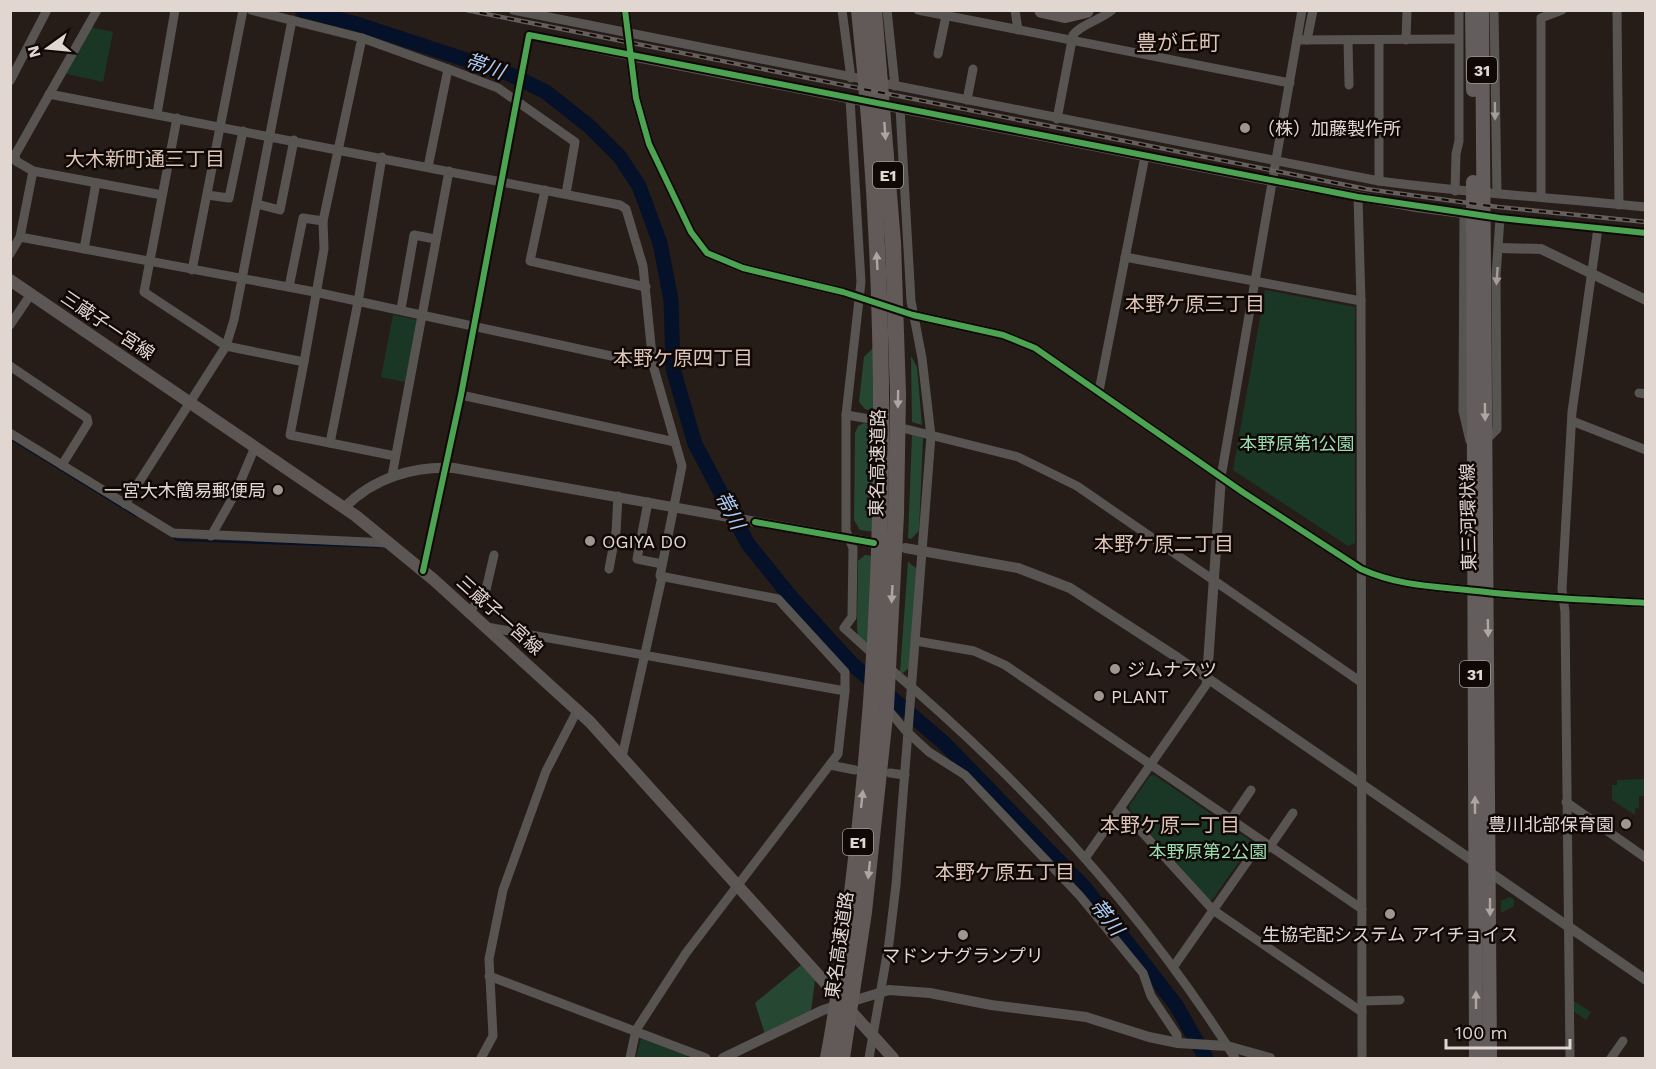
<svg xmlns="http://www.w3.org/2000/svg" width="1656" height="1069" font-family="'Work Sans','Noto Sans JP',sans-serif">
  <rect width="100%" height="100%" fill="#271d18"/>
  <g fill="#1a3725">
    <polygon points="90,27 113,32 103,82 63,73"/>
    <polygon points="1265,290 1355,307 1355,543 1348,546 1233,470"/>
    <polygon points="393,315 418,320 405,382 381,377"/>
    <polygon points="1154,775 1251,841 1251,844 1212,900 1209,900 1130,810 1129,806 1150,776"/>
    <polygon points="1645,779 1645,796 1639,796 1639,808 1635,809 1635,815 1612,800 1612,785 1617,785 1617,780"/>
    <polygon points="1510,897 1514,900 1514,906 1501,913 1501,901"/>
    <polygon points="1572,1000 1591,1012 1586,1020 1573,1011"/>
    <polygon points="641,1038 687,1055 686,1058 636,1058"/>
  </g>
  <g fill="#264732">
    <polygon points="877,344 878,413 865,409 859,402 864,357"/>
    <polygon points="911,356 917,367 922,425 912,422"/>
    <polygon points="864,423 877,426 875,532 860,530 854,520 855,433 858,426"/>
    <polygon points="912,435 923,438 919,531 911,539 908,538"/>
    <polygon points="865,555 873,556 869,646 858,636 857,628 858,561"/>
    <polygon points="908,562 917,569 910,667 903,673 900,672"/>
    <polygon points="801,965 815,980 811,1011 765,1034 755,1003"/>
  </g>
  <g fill="none" stroke-linecap="round" stroke-linejoin="round">
    <g stroke="#041128" stroke-width="2">
      <polyline points="10,441 14,441 136,516"/>
      <polyline points="173,537 177,540 380,547"/>
    </g>
    <polyline stroke="#041128" stroke-width="15" points="302,10 357,24 509,74 546,92 589,126 620,157 639,186 660,243 671,300 673,369 695,444 748,544 791,597 852,664 944,743 1085,888 1176,1005 1206,1058"/>
    <g stroke="#585452" stroke-width="9">
      <polyline points="251,10 362,38 323,221 324,249 304,362"/>
      <path d="M513 10 1379 181C1468 193 1557 198 1646 207"/>
      <polyline points="842,10 851,78"/>
      <polyline points="887,10 895,86"/>
      <polyline points="918,10 1290,83"/>
      <polyline points="1015,10 1018,30"/>
      <polyline points="1494,10 1497,193"/>
      <polyline points="1617,10 1619,205"/>
      <polyline points="362,38 448,69"/>
      <polyline points="1297,40 1458,39"/>
      <polyline points="1307,40 1313,10"/>
      <polyline points="1348,40 1349,85"/>
      <polyline points="1406,40 1407,10"/>
      <polyline points="938,54 946,16"/>
      <polyline points="10,81 47,10"/>
      <polyline points="49,94 620,205 626,209 643,266 653,365 682,466 660,576 778,599 845,672 845,691"/>
      <polyline points="850,99 861,282 846,415 846,531 853,548 852,617 844,628 875,656"/>
      <polyline points="967,100 973,69"/>
      <polyline points="157,114 175,10"/>
      <polyline points="177,118 144,292 226,346 304,362 290,435 395,456"/>
      <path d="M1057 119 1073 35C1081 24 1101 20 1112 10"/>
      <polyline points="428,167 448,69 498,88 575,142 566,194"/>
      <polyline points="33,171 162,195"/>
      <polyline points="1379,181 1379,40"/>
      <polyline points="545,190 530,261 646,287"/>
      <polyline points="1455,191 1456,154 1459,141 1459,10"/>
      <polyline points="207,195 229,198 243,131"/>
      <polyline points="1358,197 1361,301 1362,1058"/>
      <polyline points="1541,197 1541,18 1562,10"/>
      <polyline points="257,204 280,210 294,140"/>
      <polyline points="1464,212 1463,411 1470,441"/>
      <polyline points="20,237 315,292 653,365"/>
      <polyline points="84,249 96,183"/>
      <polyline points="10,254 20,237 33,171 16,161 15,155 97,10"/>
      <polyline points="1125,257 1361,301"/>
      <polyline points="192,270 243,10"/>
      <polyline points="289,287 303,218 323,221"/>
      <polyline points="401,309 414,235 435,239"/>
      <polyline points="10,325 31,294"/>
      <polyline points="10,366 87,418 88,423 62,465"/>
      <polyline points="1099,391 1145,156"/>
      <polyline points="1639,393 1646,394"/>
      <polyline points="461,395 675,442"/>
      <polyline points="846,415 870,419"/>
      <polyline points="1572,421 1646,450"/>
      <polyline points="906,429 1018,457 1077,486 1361,682"/>
      <polyline points="10,433 173,533 389,543"/>
      <polyline points="1485,441 1497,429 1496,276 1500,218 1646,233"/>
      <polyline points="330,443 358,302 382,157"/>
      <polyline points="392,476 449,171"/>
      <polyline points="1221,477 1302,10"/>
      <polyline points="648,502 637,559 662,564"/>
      <polyline points="125,504 226,346 234,320 292,20"/>
      <polyline points="211,536 236,492 255,447"/>
      <polyline points="609,569 616,532 618,496"/>
      <polyline points="423,571 461,395 529,35 631,56"/>
      <polyline points="468,613 485,594 494,555"/>
      <polyline points="487,627 845,691 838,754 686,953 636,1030 630,1058"/>
      <polyline points="916,641 974,651 1005,665 1362,909"/>
      <path d="M888 667C1022 780 1142 910 1235 1058"/>
      <polyline points="886,707 905,730 929,752 965,775 1080,896 1143,973 1151,996 1177,1035 1178,1043"/>
      <polyline points="622,757 662,577"/>
      <polyline points="830,765 855,770"/>
      <polyline points="890,773 905,775"/>
      <polyline points="1566,802 1646,858"/>
      <polyline points="1121,809 1213,910 1362,1012"/>
      <polyline points="1230,821 1251,790"/>
      <polyline points="1269,848 1293,813"/>
      <polyline points="1086,857 1206,685 1207,678"/>
      <polyline points="1174,966 1261,842"/>
      <polyline points="489,976 706,1058"/>
      <polyline points="1362,1001 1400,1000"/>
      <polyline points="481,1058 493,1036 489,959 503,890 546,771 578,709"/>
      <polyline points="869,1058 889,943 896,885 931,436 922,358 911,301 900,108"/>
      <polyline points="1570,1058 1565,612 1562,589 1572,412 1598,228"/>
      <polyline points="1611,1058 1623,1041"/>
    </g>
    <g stroke="#585452" stroke-width="10">
      <path d="M625 10 636 98 649 144 691 232 707 253 743 268 843 292 913 315 1003 335 1035 348 1244 493 1361 569C1403 588 1441 586 1486 592 1539 598 1592 600 1646 603"/>
      <polyline points="631,56 1273,181 1416,207 1500,218"/>
      <polyline points="1499,248 1541,249 1646,300"/>
      <path d="M344 508C373 478 413 466 454 468L874 543"/>
      <polyline points="905,548 1018,568 1070,588 1178,658 1646,980"/>
      <polyline points="1207,678 1221,477"/>
      <polyline points="723,1058 823,1010 889,990 930,993 991,1005 1086,1017 1149,1037 1178,1043 1227,1046 1270,1058"/>
    </g>
    <polyline stroke="#5c5755" stroke-width="12" points="10,280 356,516 434,580 590,722 893,1058"/>
    <g stroke="#635e5d" stroke-width="14">
      <polyline points="1472,10 1473,90"/>
      <polyline points="1482,10 1490,1058"/>
      <polyline points="1473,182 1476,1058"/>
    </g>
    <g stroke="#625a59" stroke-width="16">
      <polyline points="1042,10 1065,15 1086,10"/>
      <path d="M828 1058C842 984 850 909 859 833 889 560 888 284 859 10"/>
      <polyline points="842,1058 864,912 886,707 896,514 898,393 893,243 874,10"/>
    </g>
    <defs>
      <polyline id="rail" points="466,10 1366,189 1498,207 1646,222"/>
    </defs>
    <use href="#rail" stroke="#645e5d" stroke-width="4.5"/>
    <use href="#rail" stroke="#100805" stroke-width="2" stroke-dasharray="7" stroke-linecap="butt"/>
    <defs>
      <g id="cycleway">
        <path d="M625 10 636 98 649 144 691 232 707 253 743 268 843 292 913 315 1003 335 1035 348 1244 493 1361 569C1403 588 1441 586 1486 592 1539 598 1592 600 1646 603"/>
        <polyline points="755,522 874,543"/>
        <polyline points="423,571 461,395 529,35 1358,197 1500,218 1646,233"/>
      </g>
    </defs>
    <use href="#cycleway" stroke="#100805" stroke-width="10"/>
    <use href="#cycleway" stroke="#4ca352" stroke-width="6"/>
  </g>
  <defs><path id="oneway-solid" d="M-6-.8H1V-3.2L6.5 0L1 3.2V.8H-6Z" transform="scale(1.5)"/></defs>
  <g fill="#a49c97">
    <use href="#oneway-solid" transform="translate(1495 111) rotate(89)"/>
    <use href="#oneway-solid" transform="translate(1497 276) rotate(94)"/>
  </g>
  <g fill="#afa4a0">
    <use href="#oneway-solid" transform="translate(885 131) rotate(86)"/>
    <use href="#oneway-solid" transform="translate(877 261) rotate(-93)"/>
    <use href="#oneway-solid" transform="translate(898 399) rotate(91)"/>
    <use href="#oneway-solid" transform="translate(892 594) rotate(93)"/>
    <use href="#oneway-solid" transform="translate(862 799) rotate(-84)"/>
    <use href="#oneway-solid" transform="translate(869 870) rotate(96)"/>
  </g>
  <g fill="#afa6a2">
    <use href="#oneway-solid" transform="translate(1485 412) rotate(89)"/>
    <use href="#oneway-solid" transform="translate(1488 628) rotate(89)"/>
    <use href="#oneway-solid" transform="translate(1475 805) rotate(-90)"/>
    <use href="#oneway-solid" transform="translate(1490 907) rotate(90)"/>
    <use href="#oneway-solid" transform="translate(1476 1000) rotate(-90)"/>
  </g>
  <g fill="#a19590" stroke="#100805" stroke-width="2">
    <circle cx="1245" cy="128" r="6"/>
    <circle cx="278" cy="490" r="6"/>
    <circle cx="590" cy="541" r="6"/>
    <circle cx="1115" cy="669" r="6"/>
    <circle cx="1099" cy="696" r="6"/>
    <circle cx="1626" cy="824" r="6"/>
    <circle cx="1390" cy="914" r="6"/>
    <circle cx="963" cy="935" r="6"/>
  </g>
  <g text-anchor="middle" dominant-baseline="central" stroke-width="5" stroke-linejoin="round" paint-order="stroke">
    <g fill="#100805" stroke="#a39893" stroke-width="1.5">
      <rect x="1467" y="57" width="30" height="26" rx="4.5"/>
      <rect x="873" y="162" width="30" height="26" rx="4.5"/>
      <rect x="1460" y="661" width="30" height="26" rx="4.5"/>
      <rect x="843" y="829" width="30" height="26" rx="4.5"/>
    </g>
    <g font-size="16" font-weight="bold" fill="#e2d6d0">
      <text x="1482" y="70">31</text>
      <text x="888" y="175">E1</text>
      <text x="1475" y="674">31</text>
      <text x="858" y="842">E1</text>
    </g>
    <g font-size="18" fill="#e2d6d0" stroke="#100805" text-anchor="start">
      <text x="1257" y="128">（株）加藤製作所</text>
      <text x="266" y="490" text-anchor="end">一宮大木簡易郵便局</text>
      <text x="602" y="541">OGIYA DO</text>
      <text x="1127" y="669">ジムナスツ</text>
      <text x="1111" y="696">PLANT</text>
      <text x="1614" y="824" text-anchor="end">豊川北部保育園</text>
      <text x="1390" y="934" text-anchor="middle">生協宅配システム アイチョイス</text>
      <text x="963" y="955" text-anchor="middle">マドンナグランプリ</text>
    </g>
    <g font-size="18" fill="#e2d6d0" stroke="#100805">
      <text transform="translate(108 325) rotate(34)">三蔵子一宮線</text>
      <text transform="translate(877 463) rotate(-89)">東名高速道路</text>
      <text transform="translate(1468 517) rotate(-91)">東三河環状線</text>
      <text transform="translate(500 615) rotate(42)">三蔵子一宮線</text>
      <text transform="translate(839 945) rotate(-82)">東名高速道路</text>
    </g>
    <g font-size="18" fill="#99ddb2" stroke="#100805">
      <text x="1297" y="443">本野原第1公園</text>
      <text x="1208" y="851">本野原第2公園</text>
    </g>
    <g font-size="20" font-style="italic" fill="#aacefa" stroke="#100805">
      <text transform="translate(485 66) rotate(19)">帯川</text>
      <text transform="translate(730 510) rotate(62)">帯川</text>
      <text transform="translate(1107 917) rotate(52)">帯川</text>
    </g>
    <g font-size="20" fill="#dcc5b8" stroke="#100805">
      <text x="145" y="159">大木新町通三丁目</text>
      <text x="1195" y="304">本野ケ原三丁目</text>
      <text x="683" y="358">本野ケ原四丁目</text>
      <text x="1164" y="544">本野ケ原二丁目</text>
      <text x="1170" y="825">本野ケ原一丁目</text>
      <text x="1005" y="872">本野ケ原五丁目</text>
    </g>
    <g font-size="21" fill="#dcc5b8" stroke="#100805">
      <text x="1178" y="42">豊が丘町</text>
    </g>
  </g>
  <rect width="1656" height="1069" fill="none" stroke="#e2d6d0" stroke-width="24"/>
  <g transform="translate(48 48) rotate(255)" stroke="#100805" stroke-width="4.5" paint-order="stroke">
  <path d="M0-4.5L10 22L0 15L-10 22Z" fill="#e2d6d0"/>
  <text y="-9" font-size="16" font-weight="bold" text-anchor="middle" fill="#e2d6d0">N</text>
  </g>
  <path d="M1446 1039v9h124v-9" fill="none" stroke="#e2d6d0" stroke-width="3"/>
  <text x="1455" y="1039" font-size="18" fill="#e2d6d0" stroke="#100805" stroke-width="4.5" paint-order="stroke">100 m</text>
</svg>
